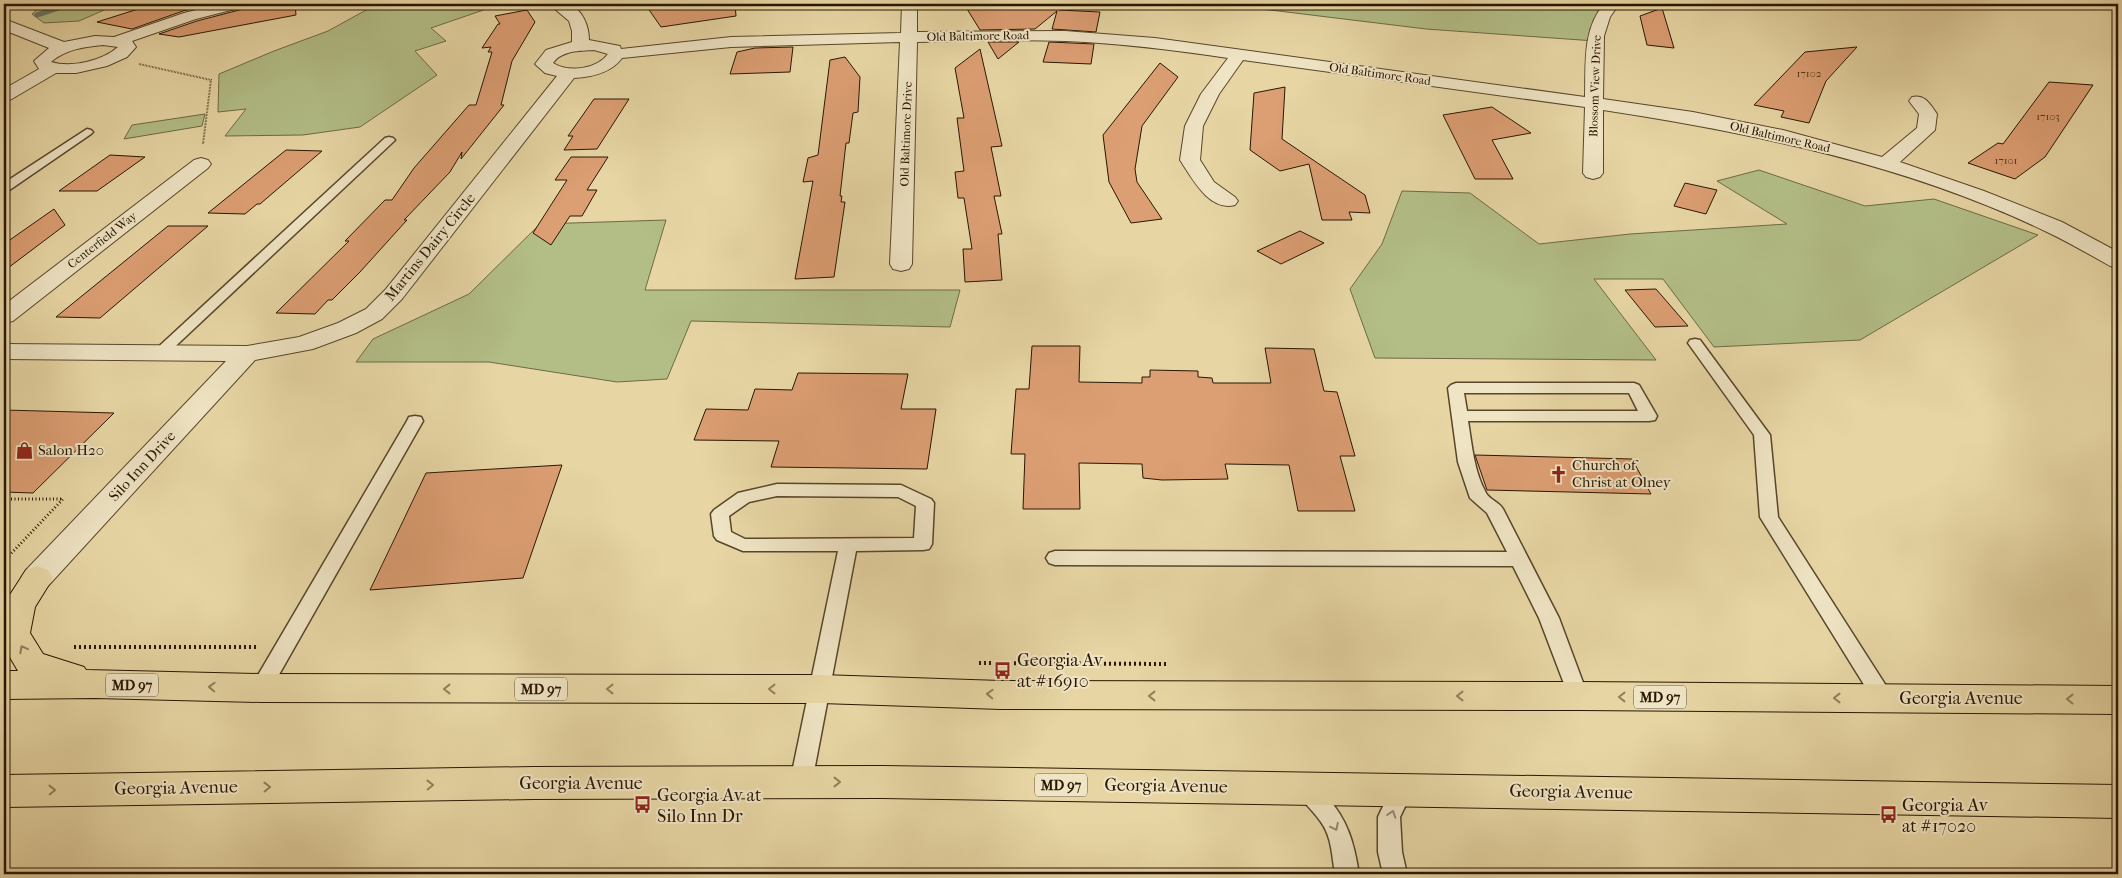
<svg xmlns="http://www.w3.org/2000/svg" width="2122" height="878" font-family="'IM FELL French Canon',serif">
  <rect width="100%" height="100%" fill="#e7d6a4"/>
  <filter id="stains"><feTurbulence type="fractalNoise" baseFrequency=".004" numOctaves="4"/><feColorMatrix values="0 0 0 0 .2 0 0 0 0 .09 0 0 0 0 .02 0 0 0 .5 -.17"/></filter>
  <radialGradient id="worn" r=".72"><stop offset=".6" stop-color="#630" stop-opacity="0"/><stop offset="1" stop-color="#630" stop-opacity=".3"/></radialGradient>
  <g fill="#b3be87" stroke="#6e6a44">
    <polygon points="43,4 118,4 79,21 44,23 32,14"/>
    <polygon points="377,4 501,4 431,28 446,41 415,51 437,75 360,127 303,135 225,136 246,109 218,112 219,74 274,51 328,31"/>
    <polygon points="1221,4 1612,4 1605,11 1595,41 1426,29"/>
    <polygon points="205,114 202,126 124,139 132,125"/>
    <polygon points="1759,170 1865,206 1934,199 2038,235 1860,340 1714,347 1663,279 1594,279 1656,360 1375,358 1350,289 1382,244 1402,191 1470,193 1539,244 1630,234 1787,224 1717,181"/>
    <polygon points="666,220 645,290 960,290 950,327 691,321 667,379 617,382 489,362 356,362 373,339 469,294 540,224"/>
  </g>
  <g fill="none" stroke-linecap="round" stroke-linejoin="round">
    <polyline stroke="#6b7866" stroke-width="5.5" points="37,15 70,4"/>
  </g>
  <g fill="#dc9e73" stroke="#291602">
    <polygon points="154,4 213,4 183,11 132,29 97,22"/>
    <polygon points="248,4 295,4 296,15 179,37 159,34 197,21 243,9"/>
    <polygon points="645,4 735,4 736,16 661,27"/>
    <polygon points="964,4 993,4 995,7 1063,6 1059,10 1100,12 1096,32 1052,29 1057,11 1035,29 980,30"/>
    <polygon points="1662,8 1674,48 1647,45 1640,16"/>
    <polygon points="527,10 535,22 512,61 501,105 504,105 461,159 462,152 450,172 404,220 407,220 360,272 332,300 328,300 315,314 276,313 349,241 345,241 385,200 392,200 414,168 469,105 476,105 492,52 488,52 491,47 482,48 498,24 500,24 495,16"/>
    <polygon points="988,42 1019,42 998,59"/>
    <polygon points="1049,42 1094,44 1091,64 1043,62"/>
    <polygon points="793,47 790,72 730,74 737,52 755,48"/>
    <polygon points="1857,47 1826,81 1809,123 1781,117 1784,111 1754,105 1805,52"/>
    <polygon points="980,49 1002,146 991,147 1001,196 994,196 1002,234 998,234 1002,280 965,282 963,249 972,249 964,198 958,198 955,172 964,171 957,118 964,118 955,68"/>
    <polygon points="845,57 860,77 858,112 853,113 849,143 846,143 840,196 842,196 841,202 845,202 834,277 795,279 813,181 803,182 808,158 818,155 830,60"/>
    <polygon points="1160,63 1178,77 1142,126 1135,169 1137,182 1162,219 1131,223 1109,182 1103,135"/>
    <polygon points="2049,82 2093,85 2045,157 2015,179 1968,163 1998,143 2003,144"/>
    <polygon points="1285,87 1282,139 1365,195 1370,213 1349,212 1352,220 1322,220 1309,164 1280,171 1250,150 1254,93"/>
    <polygon points="594,99 629,99 597,149 564,150 573,136 568,136"/>
    <polygon points="1492,107 1531,133 1492,140 1513,179 1475,179 1443,115"/>
    <polygon points="286,150 322,151 260,204 257,204 245,214 208,213"/>
    <polygon points="110,155 145,157 97,191 59,191"/>
    <polygon points="571,157 608,157 587,190 597,190 582,216 570,216 551,245 533,233 567,180 555,180"/>
    <polygon points="1685,183 1717,190 1706,214 1674,206"/>
    <polygon points="54,209 65,225 4,271 4,244"/>
    <polygon points="168,226 208,226 100,318 56,317"/>
    <polygon points="1300,231 1324,243 1281,264 1257,251"/>
    <polygon points="1656,289 1688,326 1655,327 1625,290"/>
    <polygon points="1032,346 1080,346 1079,382 1142,383 1142,377 1150,377 1150,370 1198,371 1198,377 1212,378 1213,383 1271,383 1265,348 1314,349 1324,391 1337,392 1355,456 1340,456 1355,511 1298,511 1289,465 1225,464 1228,479 1162,480 1143,478 1142,464 1079,463 1080,509 1023,509 1025,454 1011,454 1016,389 1029,389"/>
    <polygon points="798,373 908,374 901,409 936,409 927,469 771,467 779,441 694,440 706,409 748,410 755,389 792,390"/>
    <polygon points="4,410 114,413 33,493 4,492"/>
    <polygon points="1475,455 1632,459 1651,494 1487,490"/>
    <polygon points="562,465 523,578 370,590 426,473"/>
  </g>
  <g fill="none" stroke-linecap="round" stroke-linejoin="round">
    <defs>
      <g id="lane">
        <polygon points="87,129 91,130 93,132 91,134 8,191 4,192 4,183"/>
        <polygon points="389,137 393,138 395,140 393,142 165,356 155,356 153,353 155,350 385,138"/>
        <polygon points="1695,339 1700,340 1770,435 1778,517 1890,692 1893,698 1890,704 1883,706 1876,704 1760,517 1754,435 1688,343 1690,340"/>
        <path d="M1456 383H1634L1639 385 1657 416 1655 420 1649 421H1468C1472 445 1474 472 1486 493 1490 500 1499 502 1503 509L1559 618 1588 696 1585 702 1578 704 1571 702 1539 618 1513 566 1055 565 1049 563 1046 558 1049 553 1055 551 1507 552 1487 513 1470 498 1458 462 1448 388 1451 385ZM1464 393H1629L1638 411H1467Z"/>
        <polygon points="415,416 421,417 423,421 268,694 261,696 254,694 251,688 254,682 407,421 409,417"/>
        <path d="M777 484 901 485 931 499 934 503 932 544 929 549 923 550 856 551 812 782 809 789 801 792 793 789 790 782 838 551H743L717 540 714 536 711 514 714 510 738 493ZM777 496 898 497 916 506 914 538 745 539 731 532 729 516 749 502Z"/>
        <path d="M1306 778C1315 782 1320 788 1326 796 1348 820 1354 843 1359 874H1335C1332 857 1332 837 1321 822 1313 810 1301 801 1295 788L1298 781Z"/>
        <polygon points="1402,780 1410,783 1413,790 1400,817 1402,852 1407,874 1383,874 1378,852 1378,817 1394,783"/>
      </g>
      <g id="street">
        <path d="M220 4H246L243 7 196 19 132 41 136 47 127 57 107 66 76 73H56L10 100 4 101V89L39 69 34 61 49 48 4 30V19L64 42 95 36 114 37 184 13ZM103 45 118 47C102 61 72 68 51 62 66 49 84 47 103 45Z"/>
        <path d="M549 4C554 4 563 2 568 4 583 9 589 27 589 40L620 46 621 49 731 37 901 33 902 4H917V32L1065 31 1155 38 1585 97C1586 64 1582 30 1604 4H1619L1610 17 1604 36 1603 99 1693 112 1783 130 1882 157 1917 128 1919 114 1909 101 1912 97C1925 94 1930 104 1937 114L1935 130 1900 162 1984 191 2062 222 2118 252V268L2110 266C2089 254 2068 242 2047 232 1908 165 1754 133 1603 110V173L1600 177 1593 179 1586 177 1583 173 1585 107 1243 60 1219 94 1203 126 1200 160 1214 182 1235 197 1238 201 1235 205C1209 212 1192 178 1180 160L1185 126 1201 94 1228 58C1174 50 1120 43 1065 41 1016 39 966 41 917 42L912 264 909 269 901 271 893 269 890 264 900 42 731 47 622 58C611 73 592 77 574 78L402 299 382 319 356 333 313 349 255 360 48 586 37 590 26 586 21 578 26 570 226 361 4 359V344L247 346 299 337 338 323 366 309 386 289 557 76 545 73 535 64 546 50 572 42V31L569 21ZM594 50 608 54C597 69 569 73 553 63 562 50 580 51 594 50Z"/>
        <polygon points="201,158 208,160 211,164 208,168 13,321 4,323 4,305 194,160"/>
      </g>
      <g id="primary">
        <polygon points="37,566 48,570 53,578 35,607 30,633 43,654 84,667 86,670 261,674 821,675 1001,681 1578,682 2118,686 2118,714 1578,710 1001,709 821,703 261,702 95,698 4,699 4,671 18,671 4,647 4,604 26,570"/>
        <polygon points="882,766 2118,785 2118,818 882,798 533,799 4,807 4,775 533,767"/>
      </g>
    </defs>
    <use href="#lane" stroke="#58462a" stroke-width="3"/>
    <use href="#street" stroke="#58462a" stroke-width="2"/>
    <use href="#primary" stroke="#291602" stroke-width="2"/>
    <polyline stroke="#291602" stroke-width="2" stroke-dasharray="0.5 1" stroke-linecap="butt" points="139,64 211,80 203,144"/>
    <polyline stroke="#291602" stroke-width="3" stroke-dasharray="1 2.5" stroke-linecap="butt" points="4,499 63,499 4,561"/>
    <g stroke="#291602" stroke-width="4" stroke-dasharray="2 3" stroke-linecap="butt">
      <polyline points="74,647 258,647"/>
      <polyline points="979,663 1168,664"/>
    </g>
    <use href="#lane" fill="#efe4c4" fill-rule="evenodd"/>
    <use href="#street" fill="#efe4c4" fill-rule="evenodd"/>
    <use href="#primary" fill="#e7d6a4" fill-rule="evenodd"/>
  </g>
  <defs><path id="oneway-chevron" d="M-2-3.5L2.5 0L-2 3.5" fill="none" stroke-width="1.6" stroke-linecap="round" stroke-linejoin="round" transform="scale(1.25)"/></defs>
  <g stroke="#92805b">
    <use href="#oneway-chevron" transform="translate(23 649) rotate(-118)"/>
    <use href="#oneway-chevron" transform="translate(212 687) rotate(-178)"/>
    <use href="#oneway-chevron" transform="translate(447 689) rotate(-180)"/>
    <use href="#oneway-chevron" transform="translate(610 689) rotate(-180)"/>
    <use href="#oneway-chevron" transform="translate(772 689) rotate(-180)"/>
    <use href="#oneway-chevron" transform="translate(990 694) rotate(-178)"/>
    <use href="#oneway-chevron" transform="translate(1152 696) rotate(-180)"/>
    <use href="#oneway-chevron" transform="translate(1460 696) rotate(180)"/>
    <use href="#oneway-chevron" transform="translate(1622 697) rotate(-180)"/>
    <use href="#oneway-chevron" transform="translate(1837 698) rotate(-180)"/>
    <use href="#oneway-chevron" transform="translate(2070 699) rotate(-179)"/>
    <use href="#oneway-chevron" transform="translate(837 782)"/>
    <use href="#oneway-chevron" transform="translate(430 785) rotate(-1)"/>
    <use href="#oneway-chevron" transform="translate(267 787) rotate(-1)"/>
    <use href="#oneway-chevron" transform="translate(52 790) rotate(-1)"/>
  </g>
  <g stroke="#96876d">
    <use href="#oneway-chevron" transform="translate(1392 814) rotate(-72)"/>
    <use href="#oneway-chevron" transform="translate(1335 827) rotate(64)"/>
  </g>
  <defs>
    <symbol id="shop-bare" viewBox="-9 -9 18 18"><path d="M-5-2.5h2.3a2.7 3.5 0 0 1 5.4 0H5L5.5 6h-11ZM-1.5-2.5h3a1.5 2.3 0 0 0-3 0Z" fill="#8f2418" stroke="#efe4c4" stroke-width="2.5" paint-order="stroke"/></symbol>
    <symbol id="church-bare" viewBox="-9 -9 18 18"><path d="M-1.2-6h2.4v3.5h3.3v2.4h-3.3V6h-2.4V-.1h-3.3v-2.4h3.3Z" fill="#8f2418" stroke="#efe4c4" stroke-width="2.5" paint-order="stroke"/></symbol>
    <symbol id="bus-bare" viewBox="-9 -9 18 18"><path d="M-5-6H5V4H4V6H2V4H-2V6H-4V4H-5ZM-3.5-4V0h7V-4ZM-3.5 1.2v1.5H-2V1.2ZM2 1.2v1.5H3.5V1.2Z" fill="#8f2418" stroke="#efe4c4" stroke-width="2.5" paint-order="stroke"/></symbol>
  </defs>
  <g fill-rule="evenodd">
    <use href="#shop-bare" x="12" y="438" width="25" height="25"/>
    <use href="#church-bare" x="1546" y="462" width="25" height="25"/>
    <use href="#bus-bare" x="990" y="658" width="25" height="25"/>
    <use href="#bus-bare" x="630" y="792" width="25" height="25"/>
    <use href="#bus-bare" x="1876" y="802" width="25" height="25"/>
  </g>
  <g text-anchor="middle" dominant-baseline="central" stroke-width="4" stroke-linejoin="round" paint-order="stroke">
    <g font-size="11" fill="#56381e">
      <text x="1809" y="73">17102</text>
      <text x="2048" y="116">17103</text>
      <text x="2006" y="160">17101</text>
    </g>
    <g font-size="12" fill="#291602" stroke="#efe4c4">
      <text transform="translate(978 36) rotate(-1)">Old Baltimore Road</text>
      <text transform="translate(1380 74) rotate(8)">Old Baltimore Road</text>
      <text transform="translate(1595 86) rotate(-88)">Blossom View Drive</text>
      <text transform="translate(906 134) rotate(-88)">Old Baltimore Drive</text>
      <text transform="translate(1780 137) rotate(13)">Old Baltimore Road</text>
      <text transform="translate(102 240) rotate(-38)">Centerfield Way</text>
    </g>
    <g fill="#efe4c4" stroke="#64543c" stroke-width="1">
      <rect x="106" y="673.5" width="52" height="23" rx="4"/>
      <rect x="515" y="677.5" width="52" height="23" rx="4"/>
      <rect x="1634" y="685.5" width="52" height="23" rx="4"/>
      <rect x="1035" y="773.5" width="52" height="23" rx="4"/>
    </g>
    <g font-size="14" font-weight="bold" fill="#291602">
      <text x="132" y="685">MD 97</text>
      <text x="541" y="689">MD 97</text>
      <text x="1660" y="697">MD 97</text>
      <text x="1061" y="785">MD 97</text>
    </g>
    <g font-size="15" fill="#291602" stroke="#efe4c4">
      <text transform="translate(430 247) rotate(-51)">Martins Dairy Circle</text>
      <text transform="translate(142 466) rotate(-47)">Silo Inn Drive</text>
    </g>
    <g font-size="15" fill="#291602" stroke="#efe4c4" text-anchor="start">
      <text x="38" y="450">Salon H20</text>
      <text x="1572" y="465">Church of<tspan x="1572" dy="17">Christ at Olney</tspan></text>
    </g>
    <g font-size="18" fill="#291602" stroke="#efe4c4" text-anchor="start">
      <text x="1017" y="660">Georgia Av<tspan x="1017" dy="21">at #16910</tspan></text>
      <text x="657" y="795">Georgia Av at<tspan x="657" dy="21">Silo Inn Dr</tspan></text>
      <text x="1902" y="805">Georgia Av<tspan x="1902" dy="21">at #17020</tspan></text>
    </g>
    <g font-size="18" fill="#291602" stroke="#efe4c4">
      <text x="1961" y="698">Georgia Avenue</text>
      <text x="581" y="783">Georgia Avenue</text>
      <text transform="translate(1166 786) rotate(1)">Georgia Avenue</text>
      <text transform="translate(176 788) rotate(-1)">Georgia Avenue</text>
      <text transform="translate(1571 792) rotate(1)">Georgia Avenue</text>
    </g>
  </g>
  <rect width="2122" height="878" fill="none" stroke="#e7d6a4" stroke-width="20"/>
  <rect x="5" y="5" width="2112" height="868" fill="none" stroke="#291602" stroke-width="2.5"/>
  <rect x="10" y="10" width="2102" height="858" fill="none" stroke="#291602"/>
  <rect width="100%" height="100%" filter="url(#stains)"/>
  <rect width="100%" height="100%" fill="url(#worn)"/>
</svg>
